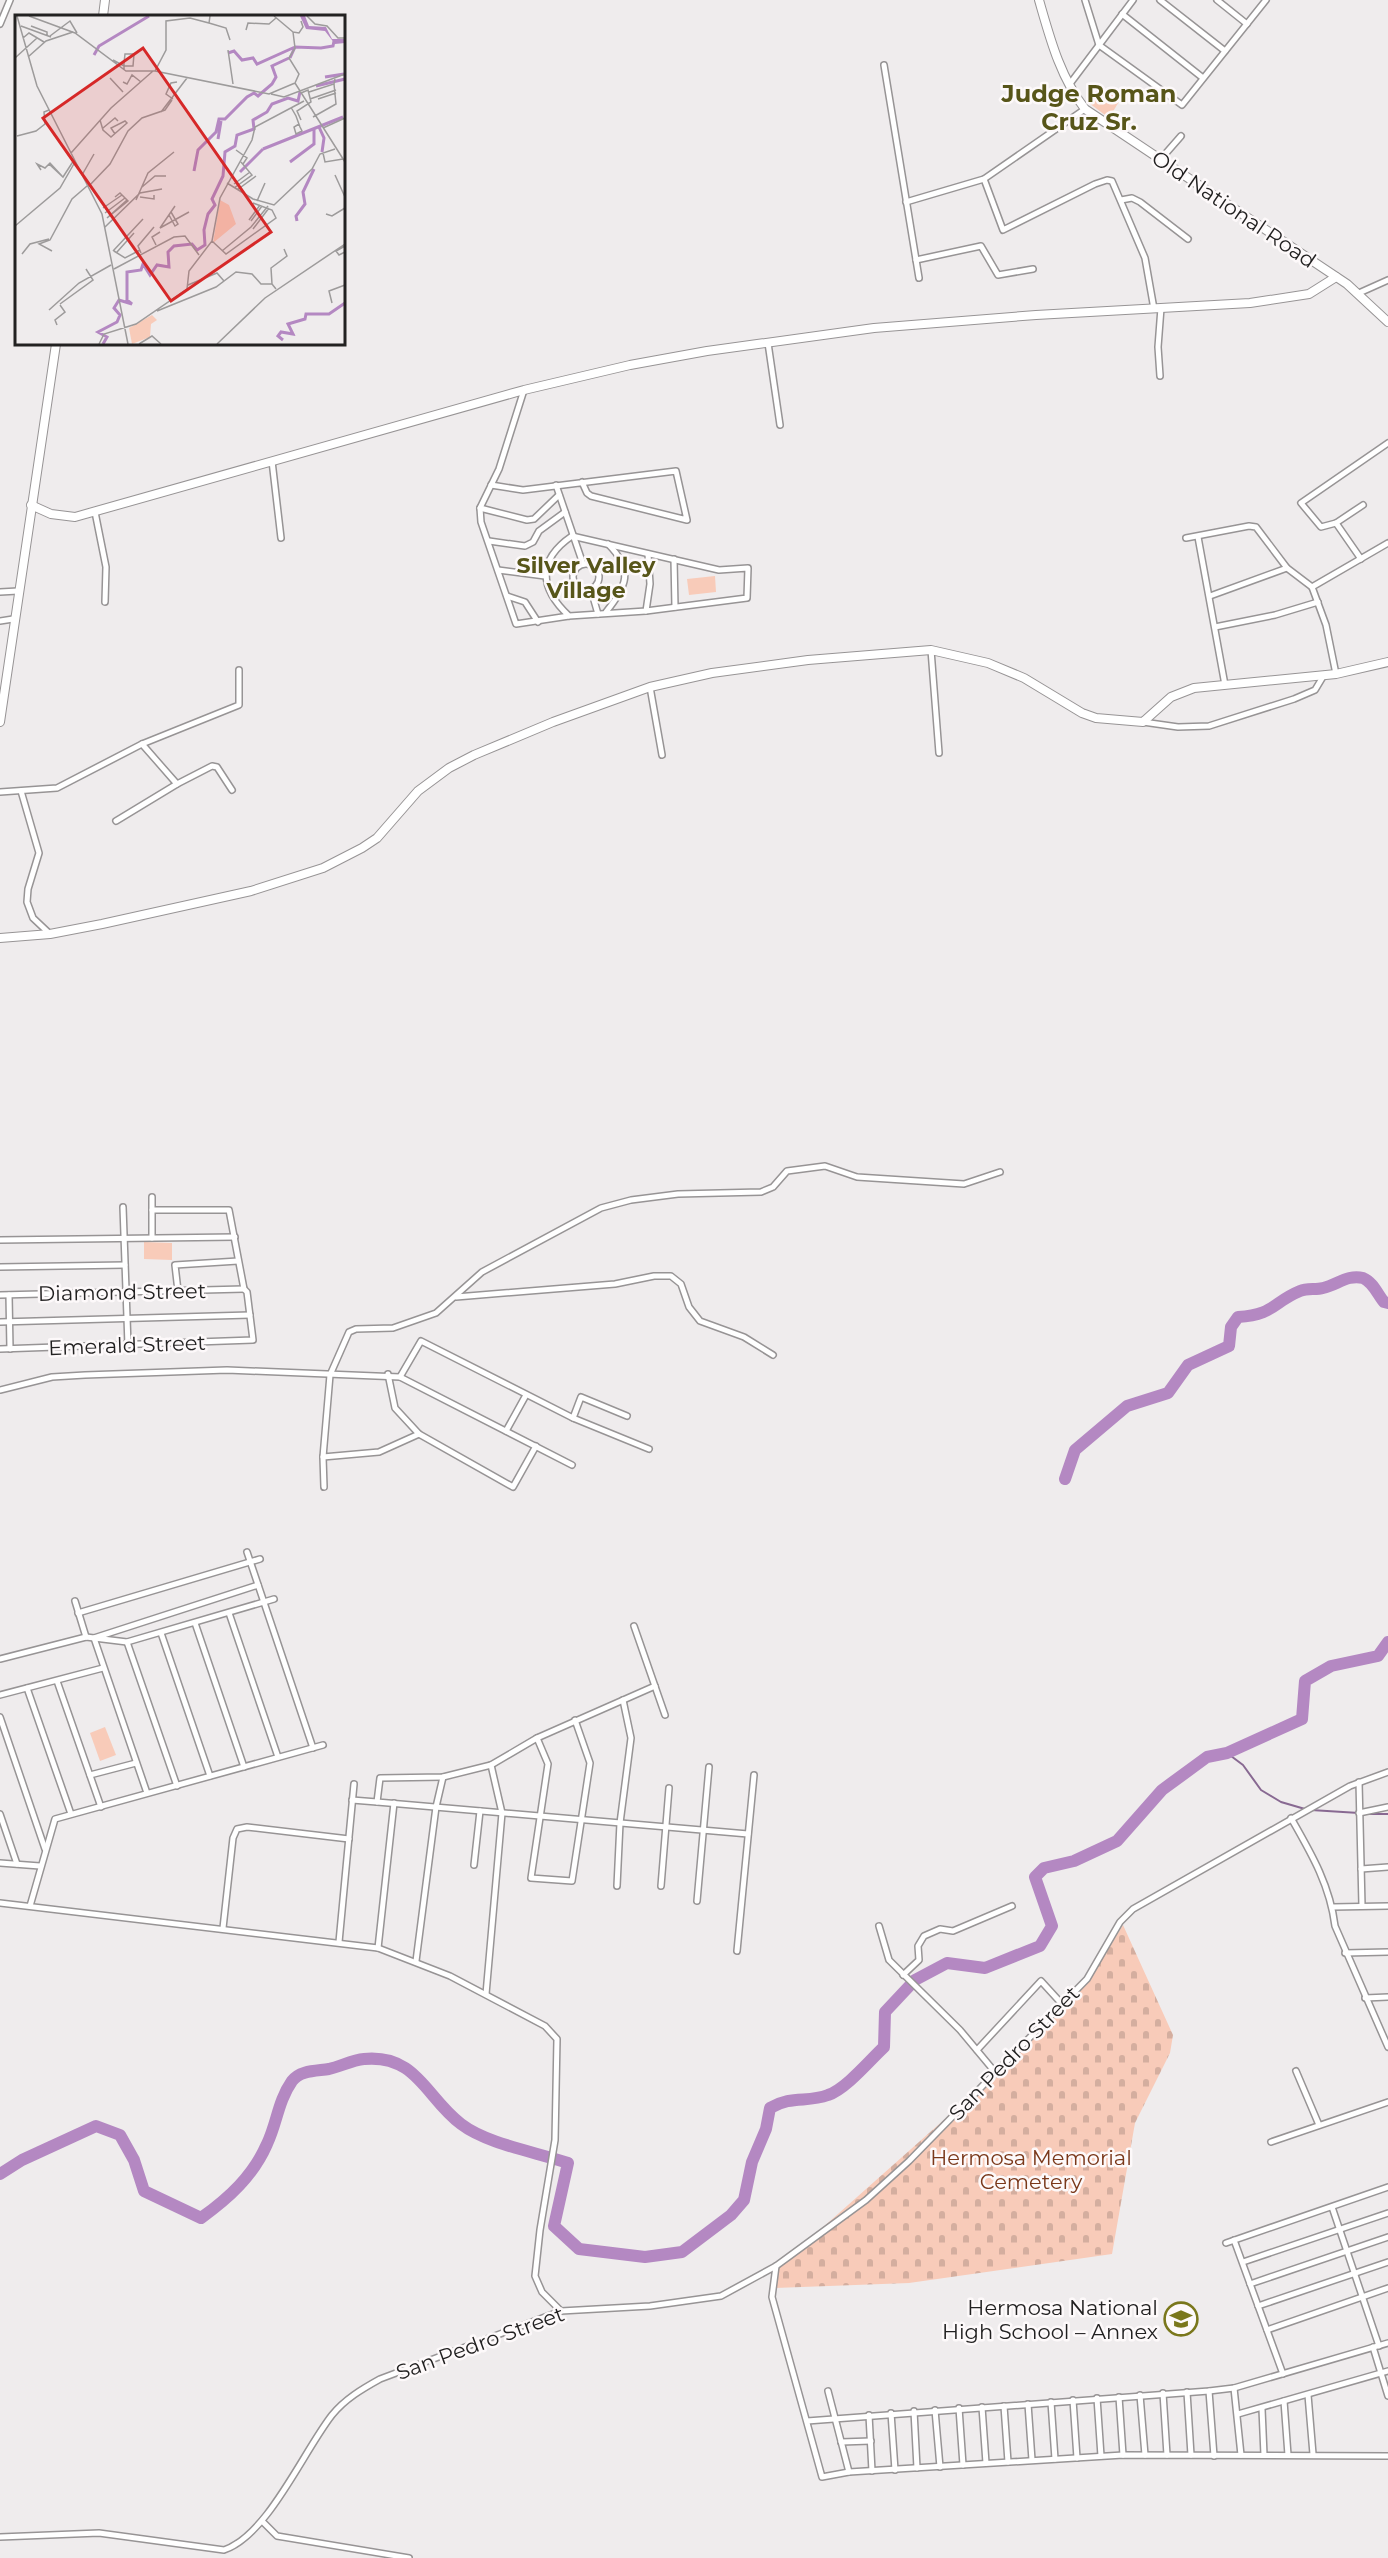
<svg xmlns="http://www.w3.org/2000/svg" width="1388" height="2558" font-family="Montserrat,sans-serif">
  <defs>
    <pattern id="cemetery-stones" width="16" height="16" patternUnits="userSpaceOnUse" patternTransform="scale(1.5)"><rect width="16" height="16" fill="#f8cbb9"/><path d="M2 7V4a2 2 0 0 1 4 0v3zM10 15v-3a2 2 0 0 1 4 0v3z" fill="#d4ae9f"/></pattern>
  </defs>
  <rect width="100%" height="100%" fill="#efeced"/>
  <polygon fill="url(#cemetery-stones)" points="1123,1925 1173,2035 1170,2053 1135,2123 1112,2254 909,2283 775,2288 776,2269 991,2078 1090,1979"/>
  <g fill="#f8cbb9">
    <polygon points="1099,86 1120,100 1109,118 1089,103"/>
    <polygon points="715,576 716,592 689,595 687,579"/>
    <polygon points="144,1242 172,1243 172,1260 144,1259"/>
    <polygon points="105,1727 116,1755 100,1761 90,1733"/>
  </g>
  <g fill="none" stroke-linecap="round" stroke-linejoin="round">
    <g stroke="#886992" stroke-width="2">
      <polyline points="1227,1753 1243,1765 1261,1790 1281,1802 1305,1809"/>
      <polyline points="1311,1810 1359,1813"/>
      <polyline points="1364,1814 1388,1814"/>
    </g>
    <g stroke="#b488c2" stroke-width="12">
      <path d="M1065 1479 1075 1450 1127 1406 1168 1393 1188 1365 1229 1346 1231 1327 1238 1317C1274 1315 1273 1302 1300 1291 1307 1288 1316 1290 1323 1288 1337 1285 1348 1274 1363 1278 1373 1282 1378 1295 1384 1302L1388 1303"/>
      <path d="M0 2174 22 2160 96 2126 120 2135 134 2160 144 2191 201 2218C229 2198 253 2176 267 2144 277 2123 278 2101 292 2081 300 2070 317 2071 329 2069 341 2066 353 2060 364 2059 417 2054 426 2098 461 2124 487 2144 536 2152 568 2163L554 2226 579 2249 645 2257 682 2252 731 2215 744 2200 752 2162 766 2129 770 2108C792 2095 807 2103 828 2095 846 2089 870 2060 884 2047L885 2012 915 1980 947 1963 985 1968 1040 1946 1052 1926 1035 1877 1044 1868 1074 1861 1117 1841 1162 1790 1207 1757 1227 1753 1302 1719 1305 1681 1331 1666 1378 1656 1388 1642"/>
    </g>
    <defs>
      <g id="street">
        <polyline points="1085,0 1099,45 1182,105 1266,0"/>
        <polyline points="1160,0 1225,51"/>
        <polyline points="1217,0 1247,24"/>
        <polyline points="1122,14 1203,78"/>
        <polyline points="0,24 10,0"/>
        <polyline points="884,65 919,278"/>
        <polyline points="1069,85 1133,0"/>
        <polyline points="1160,160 1181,136"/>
        <polyline points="984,179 1003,230 1095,184 1107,180 1112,181 1145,258 1154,309"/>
        <polyline points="1121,200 1132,198 1140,202 1188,239"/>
        <polyline points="906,202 984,179 1085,109"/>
        <polyline points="916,260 981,246 998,275 1033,269"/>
        <polyline points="1359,293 1388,280"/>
        <polyline points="768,343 780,425"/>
        <polyline points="1160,376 1158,347 1161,308"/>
        <path d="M524 390 499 469 480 508 481 522 516 624 569 616 646 611 747 598 748 568 719 570 572 536C537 560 539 588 569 616"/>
        <polyline points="272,461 281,538"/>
        <polyline points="491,485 523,490 676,471 687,520 591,496 587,493 582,482"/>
        <polyline points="556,485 583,564"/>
        <polyline points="480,508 527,520 534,519 559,495"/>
        <polyline points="95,512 106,567 105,602"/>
        <polyline points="1336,523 1363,505"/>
        <polyline points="1198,537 1225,685"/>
        <polyline points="1186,538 1249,526 1256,527 1287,568 1312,587"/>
        <polyline points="489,541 525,546 533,542 539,531 565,512"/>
        <polyline points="674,559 675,607"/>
        <polyline points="1361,559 1336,523 1321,527 1301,503 1388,443"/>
        <circle cx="586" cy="577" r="13"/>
        <polyline points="498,570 545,576"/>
        <polyline points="591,590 598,614"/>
        <polyline points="0,592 18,591"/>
        <polyline points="507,596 525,602 538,622"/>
        <polyline points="1210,596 1287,568"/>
        <polyline points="646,611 650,584 648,554"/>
        <path d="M606 612C627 586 634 570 608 544"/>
        <polyline points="0,621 13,619"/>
        <polyline points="1215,627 1275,615 1318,602"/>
        <polyline points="931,650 939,753"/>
        <polyline points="1336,674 1326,625 1312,587 1388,543"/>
        <polyline points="650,687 662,755"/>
        <polyline points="1143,722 1178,727 1209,726 1294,699 1315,690 1324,675"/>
        <polyline points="142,744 177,784 212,766 217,767 232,790"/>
        <polyline points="21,791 39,853 28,889 27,902 33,918 50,934"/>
        <polyline points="0,792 57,788 142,744 239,705 239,670"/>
        <polyline points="116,821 177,784"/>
        <polyline points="152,1197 152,1238"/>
        <polyline points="123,1207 128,1345"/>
        <polyline points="0,1240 235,1237"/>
        <polyline points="0,1267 125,1265"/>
        <polyline points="178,1291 175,1265 238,1261"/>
        <polyline points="0,1295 244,1289"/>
        <polyline points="9,1295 10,1349"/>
        <polyline points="456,1297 615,1284 654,1276 671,1276 681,1284 689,1307 700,1321 744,1337 773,1355"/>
        <polyline points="0,1322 250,1315"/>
        <polyline points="0,1349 253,1340 247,1292 244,1289 229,1210 152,1210"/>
        <polyline points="388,1374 395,1408 419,1434 513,1487 536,1446"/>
        <polyline points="400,1377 572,1465"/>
        <polyline points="0,1390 52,1377 85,1375 227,1370 400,1377 421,1341 573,1418 649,1449"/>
        <polyline points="573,1418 581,1397 627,1416"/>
        <polyline points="506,1431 526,1395"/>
        <polyline points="419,1434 379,1452 323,1457 330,1375 349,1332 356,1329 393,1328 436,1313 482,1272 601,1208 631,1200 678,1194 761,1192 773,1187 787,1171 825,1166 857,1177 964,1184 1000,1172"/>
        <polyline points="323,1457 324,1487"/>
        <polyline points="247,1552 313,1748"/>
        <polyline points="75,1601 86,1637"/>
        <polyline points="78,1613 260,1559"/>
        <polyline points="229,1613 278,1757"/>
        <polyline points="195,1623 244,1767"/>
        <polyline points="634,1626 665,1715"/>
        <polyline points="161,1633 210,1776"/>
        <polyline points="127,1642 177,1786"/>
        <polyline points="0,1659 86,1637 127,1642 274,1599"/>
        <polyline points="57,1681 101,1807"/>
        <polyline points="655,1686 537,1738 491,1765 443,1777 380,1778 377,1802 748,1834"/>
        <polyline points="27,1688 71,1814"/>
        <polyline points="0,1695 103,1668"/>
        <polyline points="0,1717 45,1849"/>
        <polyline points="537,1738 548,1764 531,1878 572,1881 590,1763 575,1720"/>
        <polyline points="90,1775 136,1763"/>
        <polyline points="1359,1782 1362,1906"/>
        <polyline points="147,1793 94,1638 258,1585"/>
        <polyline points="352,1800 377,1802"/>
        <polyline points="1359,1813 1388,1807"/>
        <polyline points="0,1814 17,1864"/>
        <path d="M1291 1818C1311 1853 1330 1885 1335 1926L1388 2047"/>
        <polyline points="0,1863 40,1866"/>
        <polyline points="474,1865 480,1811"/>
        <polyline points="1361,1869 1388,1867"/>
        <polyline points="617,1886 620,1823 631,1738 623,1700"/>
        <polyline points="661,1886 669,1788"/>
        <polyline points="697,1901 709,1767"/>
        <polyline points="0,1903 378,1948 450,1976 545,2026 557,2039 555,2140 540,2230 535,2276 542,2292 561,2311"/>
        <polyline points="30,1906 55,1819 323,1745"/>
        <polyline points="1333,1907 1388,1906"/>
        <polyline points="879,1926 889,1960 960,2030 995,2072"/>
        <polyline points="223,1928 233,1838 237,1829 247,1827 349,1839"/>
        <polyline points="339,1942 354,1784"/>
        <polyline points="378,1948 394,1803"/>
        <polyline points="737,1951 754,1775"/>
        <polyline points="1345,1953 1388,1952"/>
        <polyline points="416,1961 436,1807 443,1777"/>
        <polyline points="903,1975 919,1960 918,1946 924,1936 940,1929 953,1931 1012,1906"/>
        <polyline points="486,1994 502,1813 491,1765"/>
        <polyline points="1365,1998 1388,1997"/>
        <polyline points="977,2050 1041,1981 1062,2004"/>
        <polyline points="1296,2071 1319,2125"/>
        <polyline points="1271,2142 1388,2102"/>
        <polyline points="1332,2207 1379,2346"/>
        <polyline points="1234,2240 1283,2374"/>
        <polyline points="1226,2243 1388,2187"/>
        <polyline points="1243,2262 1388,2213"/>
        <polyline points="776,2266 772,2297 822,2477 849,2472 1123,2455 1388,2456"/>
        <polyline points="1250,2284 1388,2237"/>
        <polyline points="1258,2306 1388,2262"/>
        <polyline points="1267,2330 1388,2288"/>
        <polyline points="1373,2347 1388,2396"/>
        <polyline points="1234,2388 1241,2455"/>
        <polyline points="828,2391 849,2472"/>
        <polyline points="1209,2391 1214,2456"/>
        <polyline points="1187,2392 1191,2455"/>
        <polyline points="1163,2393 1167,2455"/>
        <polyline points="1140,2395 1145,2455"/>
        <polyline points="1308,2395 1313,2454"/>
        <polyline points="1119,2397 1123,2455"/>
        <polyline points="1097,2398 1101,2456"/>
        <polyline points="1073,2400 1077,2458"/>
        <polyline points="1284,2401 1288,2455"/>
        <polyline points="1051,2402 1055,2459"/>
        <polyline points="1028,2404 1032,2460"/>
        <polyline points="1004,2406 1008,2462"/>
        <polyline points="982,2407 986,2463"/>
        <polyline points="959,2408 963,2465"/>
        <polyline points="1262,2409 1264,2455"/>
        <polyline points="935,2410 940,2467"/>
        <polyline points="914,2411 917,2468"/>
        <polyline points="891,2413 895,2470"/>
        <polyline points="1238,2414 1388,2371"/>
        <polyline points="869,2415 872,2471"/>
        <polyline points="807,2421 1209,2391 1234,2388 1388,2343"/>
        <polyline points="841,2442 871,2441"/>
        <polyline points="262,2521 277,2536 409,2558"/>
        <path d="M0 2537 99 2533 224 2550C268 2535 303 2452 332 2415 345 2399 362 2389 380 2379L561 2311 650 2306 721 2296 776 2266 866 2200 909 2161 1087 1979 1120 1922 1133 1909 1350 1786 1388 1772"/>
      </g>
      <g id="secondary">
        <path d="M1039 0C1050 38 1060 77 1085 109L1347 284 1388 322"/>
        <polyline points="31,505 51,514 75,517 524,390 630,365 707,351 874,328 1036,315 1250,303 1309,294 1336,277"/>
        <polyline points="0,938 50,934 102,924 251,891 323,868 362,848 377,838 418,791 449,768 474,755 553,722 650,687 712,673 808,660 931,650 988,663 1024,678 1082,713 1096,718 1143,722 1171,697 1194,688 1336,674 1388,662"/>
      </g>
      <g id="primary">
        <polyline points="103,16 105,0"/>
        <polyline points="0,722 56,344"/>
      </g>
    </defs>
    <use href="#street" stroke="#979495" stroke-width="8"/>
    <use href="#secondary" stroke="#979495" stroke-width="10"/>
    <use href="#primary" stroke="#979495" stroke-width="10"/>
    <use href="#street" stroke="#fff" stroke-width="5"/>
    <use href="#secondary" stroke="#fff" stroke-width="8"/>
    <use href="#primary" stroke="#fff" stroke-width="8"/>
  </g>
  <defs>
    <symbol id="school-ring" viewBox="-11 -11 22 22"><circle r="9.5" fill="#fdf9fa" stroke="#7a771c" stroke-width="1.5"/><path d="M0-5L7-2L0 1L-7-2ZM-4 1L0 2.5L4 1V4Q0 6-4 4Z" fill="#7a771c"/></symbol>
  </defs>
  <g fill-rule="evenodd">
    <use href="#school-ring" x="1162" y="2300" width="38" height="38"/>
  </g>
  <g text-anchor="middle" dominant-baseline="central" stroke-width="5" stroke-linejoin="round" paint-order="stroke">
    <g font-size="21" fill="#222121" stroke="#fdf9fa">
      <text transform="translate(1234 209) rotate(34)">Old National Road</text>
      <text transform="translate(122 1292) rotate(-1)">Diamond Street</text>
      <text transform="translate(127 1345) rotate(-2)">Emerald Street</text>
      <text transform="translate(1014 2053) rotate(-46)">San Pedro Street</text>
      <text transform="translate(480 2343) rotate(-20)">San Pedro Street</text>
    </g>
    <g font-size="21" fill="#7a381a" stroke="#fdf9fa">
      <text x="1031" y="2157">Hermosa Memorial<tspan x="1031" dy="24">Cemetery</tspan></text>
    </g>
    <g font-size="21" fill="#222121" stroke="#fdf9fa" text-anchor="end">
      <text x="1158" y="2307">Hermosa National<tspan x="1158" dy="24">High School – Annex</tspan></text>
    </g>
    <g font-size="22" font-weight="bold" fill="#575519" stroke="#fdf9fa">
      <text x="586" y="565">Silver Valley<tspan x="586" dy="25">Village</tspan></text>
    </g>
    <g font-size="24" font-weight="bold" fill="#575519" stroke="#fdf9fa">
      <text x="1089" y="93">Judge Roman<tspan x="1089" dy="28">Cruz Sr.</tspan></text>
    </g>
  </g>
  <g transform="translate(15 15)">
    <rect width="330" height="330" fill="#efeced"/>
    <path d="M205 185 214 190 221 209 198 228ZM137 300 142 305 136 309 135 322 117 329 114 313Z" fill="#f8cbb9"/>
    <path d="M285 1H290L294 11 311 12 317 24H330V28L320 29 310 16 291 14Z" fill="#b488c2"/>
    <path fill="none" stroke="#b488c2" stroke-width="3" d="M213 38 219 36 227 45 238 43 242 49 280 32M79 40 84 31 134 1M275 43 280 32 306 33 318 31 319 26M310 62 329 59M301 71 330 64M304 112 309 123 307 137M203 124 206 106M248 134 328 102M275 147 299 129V114M179 156 183 135 201 117 204 104H210L232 82 239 78 243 81 257 69 261 62 257 51 274 43M225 157 248 134M282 206 281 201 290 189 288 177 299 154M268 325 263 321 266 317 278 319 273 309 290 304 291 299H314L330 288M88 329 92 322 83 317 102 307 105 300 99 293 104 285 117 289 112 285V257L126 255 128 249 135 260 142 250 154 252 153 237 159 231 177 229 182 235 190 230 189 215 193 199 200 190 197 184 208 161 210 137 220 131 222 120 239 114 238 105 252 97 257 89 273 83 283 86 285 77"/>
    <path fill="none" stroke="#9d9b9b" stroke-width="1.5" d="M2 1 22 71 87 199 113 329M14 1 60 18 111 56H140L254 79 280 68 330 147M259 1 278 17M292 1 300 9 312 11 323 23H330M194 8 211 13 215 25M6 11 36 22M16 11 32 17V20M231 15 233 8 254 9 261 3M278 17 280 33 274 43 284 59 280 68M278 17 284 18 288 12 286 6M35 21 55 6 62 18M8 23 14 18 29 27M213 35 218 69M13 42 31 26 58 17M0 43 22 23M98 45 109 51H118L119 39H110L109 48V54M140 56 151 35V6L175 3 194 8 195 1M95 63 108 77M108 67 112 69 117 60 126 67M294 77 319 69 320 64M286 78 293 75 296 87 282 96 286 105M256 79 269 82 330 59M158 84 151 79 156 68 162 67M295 84 321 75M303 84 321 78M276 92 277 94 281 101 285 112 287 116 281 119 279 112 284 109M146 97 172 63M298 102 321 89 319 69M85 105 88 115 96 122 112 108 110 106 96 113 100 119M88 113 100 103 103 106M308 113 330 103M2 121 21 116 30 109 29 97 34 95M221 135 232 143 228 149M56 138 96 93 138 56M308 138 310 147 328 144M34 149 48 162 59 145M26 155 22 149 30 153 35 148 47 161M67 160 79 139M320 160 330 182M212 168 238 184 259 190 297 154 305 139 320 134M219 169 235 157M73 172 95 149 113 116 127 103 150 95 157 85M127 172 140 161H151M219 173 237 160 226 147M222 175 241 161M125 182 139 184V180M121 185 133 158 159 137M242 186 250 168M160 191 145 213 174 197M88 193 107 180M90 198 110 183M311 199 317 201 330 193M154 200 160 211 163 209 156 197M92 203 113 186 105 178 100 182M92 203 112 185M234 205 245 190M236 206 247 191M0 211 45 173 60 147M90 212 125 178 147 174M238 214 254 193M197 226 211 239 261 203 257 195 238 188M141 230 137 222 145 217M330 231 321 236 324 240 330 237M37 236 24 229 35 225 57 184 72 171M98 236 128 204M99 236 110 243 125 235M207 236 236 212 253 191M102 237 119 218M126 238 123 231 139 212M7 239 15 229 34 224M99 254 159 222 170 221 184 240M257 269 256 253 272 241 269 234M173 270 202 258 209 266M317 288 314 276 330 270M45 289 78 265 71 254M34 295 64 268 96 250M142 296 201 272 221 257 237 259 246 269H257L261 274M42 310 40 305 50 297 45 290M84 329 89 319 121 309 172 274 174 256 197 226 205 183 237 125 240 112 289 86M124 329 137 321 146 329M202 329 250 283 330 229"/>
    <path fill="#d62828" fill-opacity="0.15" stroke="#d62828" stroke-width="3" d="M128 33 256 217 156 286 28 103Z"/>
    <rect width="330" height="330" fill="none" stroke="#222121" stroke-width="3"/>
  </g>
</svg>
